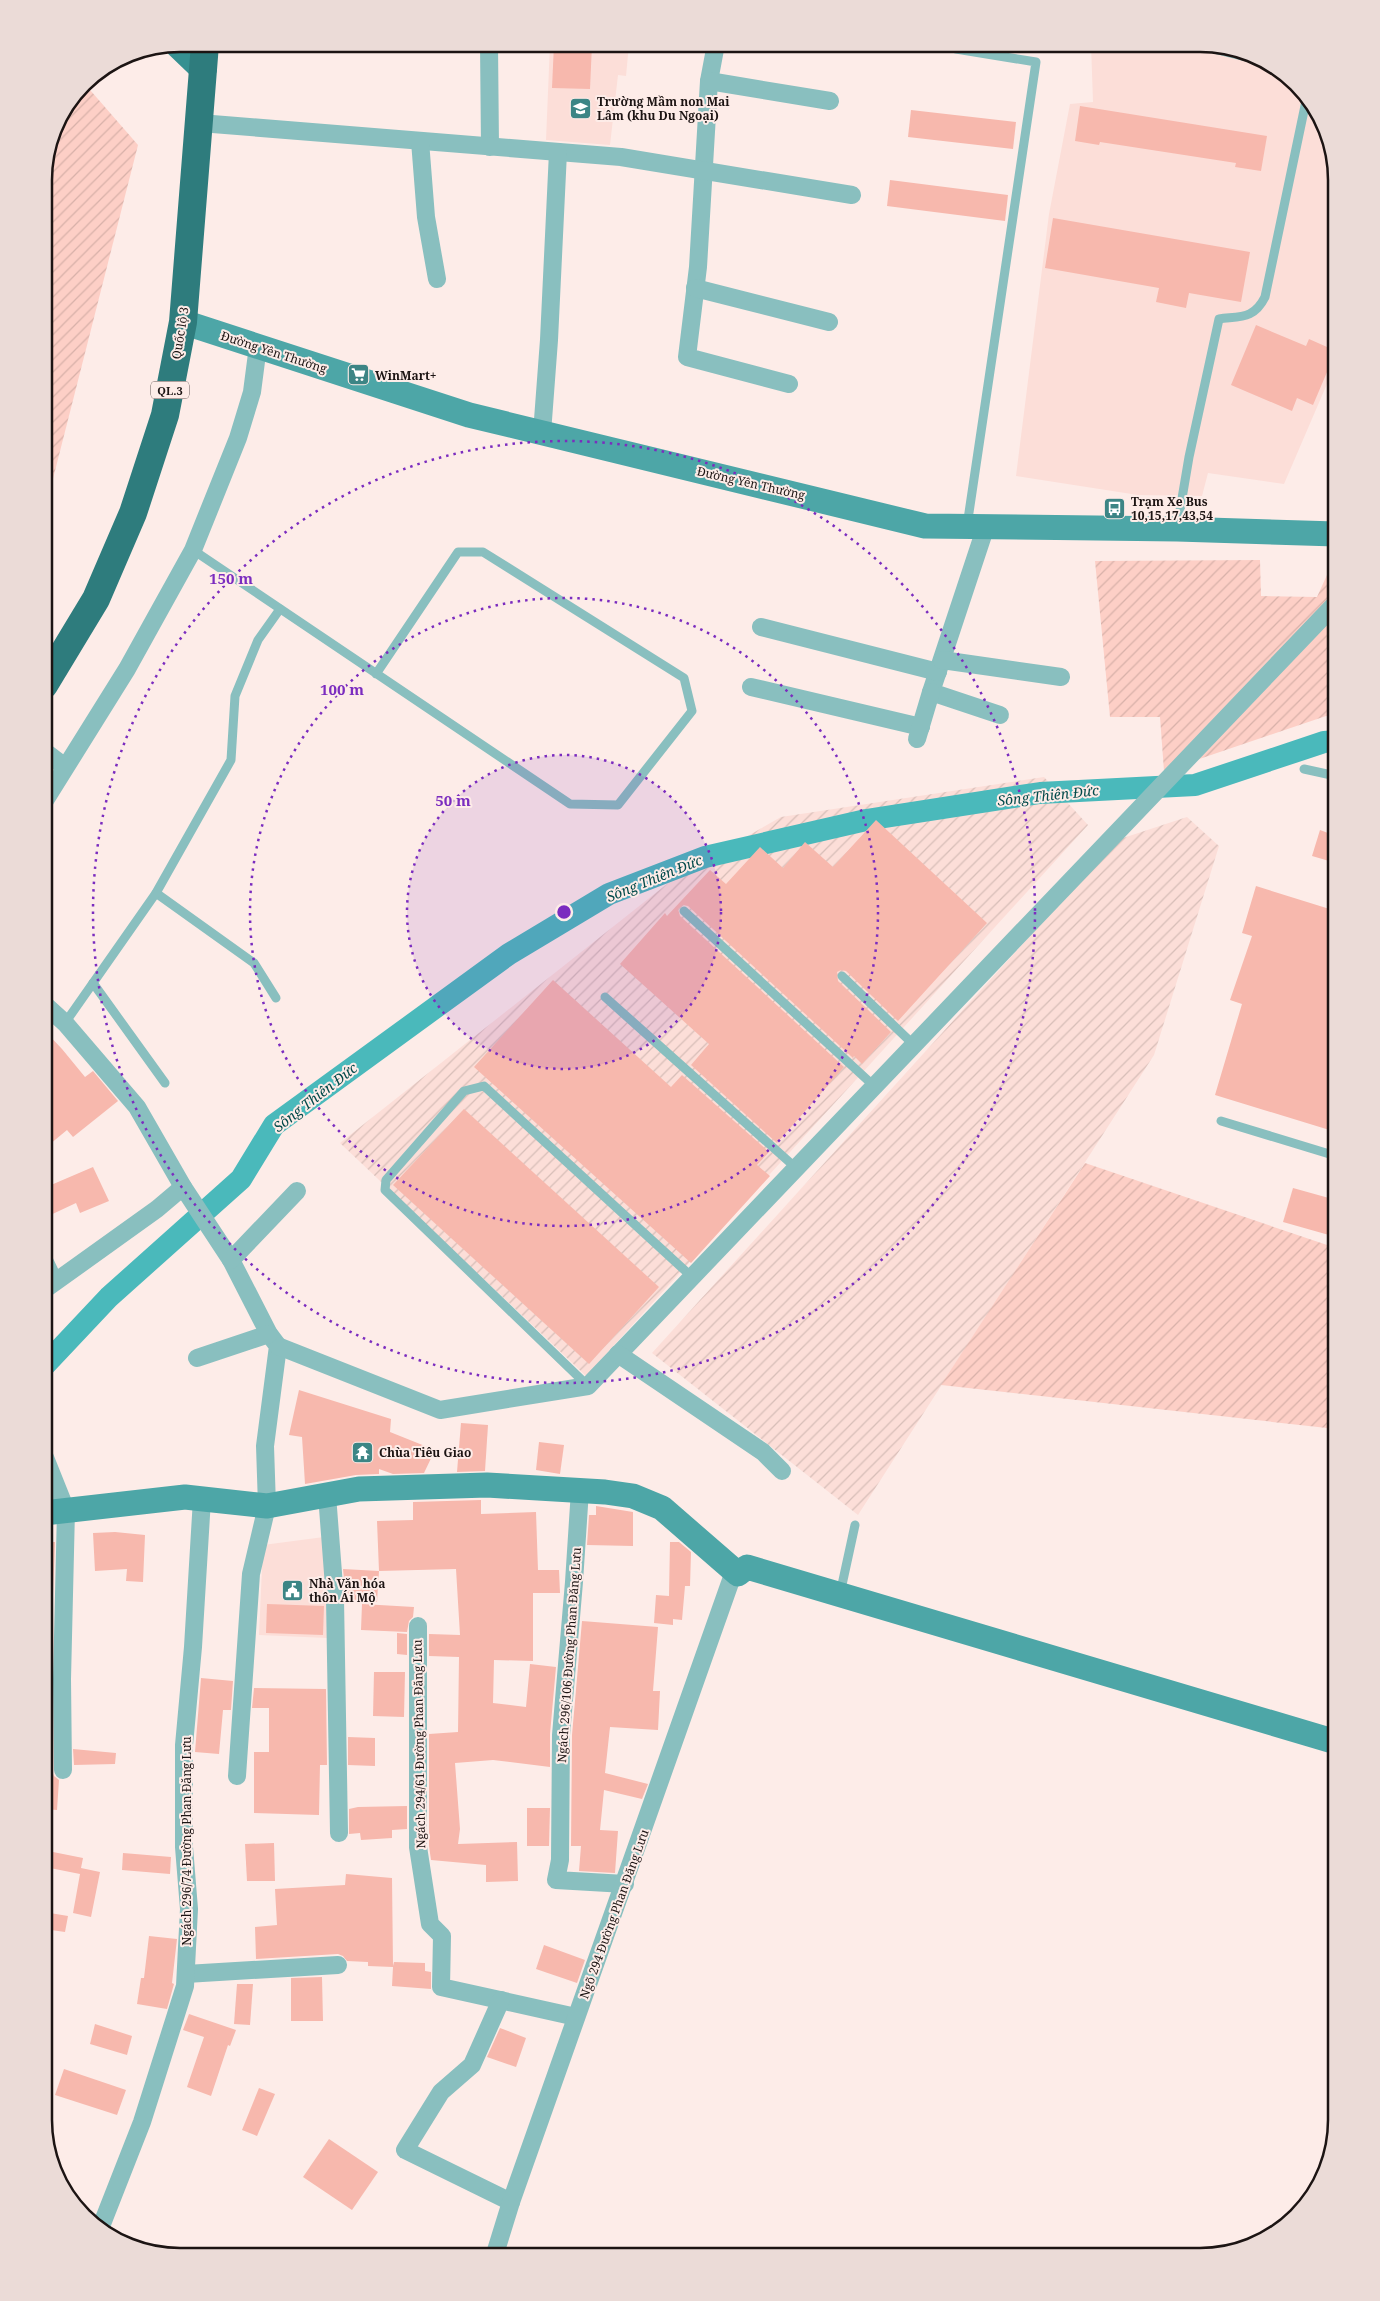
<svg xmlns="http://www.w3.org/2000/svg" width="1380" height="2301" font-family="'Noto Serif',serif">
  <defs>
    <pattern id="industrial-furrows" width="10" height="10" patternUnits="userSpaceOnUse" patternTransform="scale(1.25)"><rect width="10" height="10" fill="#fcded8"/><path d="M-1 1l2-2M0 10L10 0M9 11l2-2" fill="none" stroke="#d7beb8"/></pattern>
    <pattern id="garden-furrows" width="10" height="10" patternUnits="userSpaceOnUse" patternTransform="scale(1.25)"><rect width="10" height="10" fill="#fdcfc6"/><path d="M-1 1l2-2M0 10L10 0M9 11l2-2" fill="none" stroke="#d8b1a9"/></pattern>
  </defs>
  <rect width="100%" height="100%" fill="#fdece8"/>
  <g fill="#fcded8">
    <polygon points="550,44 629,44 626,76 618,75 610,145 546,140"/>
    <polygon points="1091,44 1209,44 1276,67 1322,120 1336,180 1336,363 1284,484 1208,473 1202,496 1138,495 1016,476 1049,214 1070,104 1093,102"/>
    <polygon points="324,1537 327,1638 259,1635 263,1545"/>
  </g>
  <g fill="url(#industrial-furrows)">
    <polygon points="1044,777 1088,825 586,1376 340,1143 677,876 781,817"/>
    <polygon points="1187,817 1219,846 1154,1055 858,1515 652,1353 1117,840"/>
  </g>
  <g fill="url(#garden-furrows)">
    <polygon points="84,83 138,145 44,514 44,171 54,128"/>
    <polygon points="1336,555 1336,716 1326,716 1164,771 1160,717 1110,717 1095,561 1260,560 1261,596 1317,597"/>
    <polygon points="1085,1163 1336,1248 1336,1429 941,1385"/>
  </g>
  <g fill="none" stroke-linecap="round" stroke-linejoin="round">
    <polyline stroke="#4ab9bb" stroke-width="22" points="44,1366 109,1297 241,1179 274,1125 509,954 609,894 705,857 866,820 1040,793 1195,785 1324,742 1336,741"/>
  </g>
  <g fill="#f7b8ad">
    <polygon points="554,44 592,44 590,89 552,88"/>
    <polygon points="1080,106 1267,136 1261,171 1235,167 1236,163 1100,142 1099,145 1075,141"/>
    <polygon points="911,110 1016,122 1013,149 908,137"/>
    <polygon points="890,180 1008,195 1005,221 887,206"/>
    <polygon points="1053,218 1250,252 1241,302 1189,293 1186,308 1156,302 1159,288 1045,268"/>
    <polygon points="1256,325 1306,346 1309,339 1336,351 1313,405 1297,398 1292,411 1231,385"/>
    <polygon points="876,820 987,923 898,1021 846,971 841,970 837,972 838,981 891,1032 862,1064 854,1056 853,1058 688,906 683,905 678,909 680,916 844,1067 777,1143 691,1065 709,1044 620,964 665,913 667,916 710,870 726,884 760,847 783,868 805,842 833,867"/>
    <polygon points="1320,830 1336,836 1336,863 1312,856"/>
    <polygon points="1256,886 1336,911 1336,1132 1215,1095 1242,1004 1230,1000 1252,936 1242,933"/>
    <polygon points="553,980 671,1087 682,1075 769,1152 757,1165 770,1176 691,1263 474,1067"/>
    <polygon points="44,1030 62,1049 85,1077 93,1071 118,1101 73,1137 67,1130 44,1149"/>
    <polygon points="464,1109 659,1287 589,1364 393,1185"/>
    <polygon points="93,1167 109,1201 80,1213 76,1203 44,1218 44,1188"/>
    <polygon points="1293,1188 1336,1200 1336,1237 1283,1222"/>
    <polygon points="299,1390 391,1419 390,1432 435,1450 424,1473 393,1474 379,1469 379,1474 356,1475 305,1484 302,1437 289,1435"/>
    <polygon points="461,1423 488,1425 485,1471 457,1472"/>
    <polygon points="539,1442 564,1445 560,1474 536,1470"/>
    <polygon points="481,1500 481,1514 536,1512 538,1570 559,1570 560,1593 533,1593 533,1661 494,1660 493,1703 526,1707 530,1664 556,1667 550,1734 550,1767 493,1760 455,1763 460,1829 458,1844 517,1842 518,1881 486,1882 486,1865 431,1860 429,1846 429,1734 458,1732 459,1657 429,1656 429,1634 460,1635 456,1569 379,1571 377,1521 413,1520 413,1502"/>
    <polygon points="596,1506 633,1512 633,1546 587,1545 589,1515 596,1515"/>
    <polygon points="115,1532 145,1535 143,1582 126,1581 127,1569 95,1571 93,1533"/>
    <polygon points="44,1542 55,1542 53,1595 44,1596"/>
    <polygon points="670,1542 679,1542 691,1552 690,1586 685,1586 682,1620 673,1619 673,1625 654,1623 656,1595 669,1596"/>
    <polygon points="343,1569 379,1571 377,1602 346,1599"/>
    <polygon points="267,1604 324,1606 323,1635 266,1633"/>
    <polygon points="362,1604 414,1607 413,1617 409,1621 407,1632 361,1630"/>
    <polygon points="582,1621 658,1627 653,1691 660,1691 658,1730 610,1727 605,1773 648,1784 642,1799 604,1790 600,1830 618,1831 615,1873 579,1871 581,1846 571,1846 572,1735"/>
    <polygon points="397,1633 407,1634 407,1655 397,1654"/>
    <polygon points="374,1672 405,1672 404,1717 373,1716"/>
    <polygon points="201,1678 233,1681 231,1710 223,1710 219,1754 195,1752"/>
    <polygon points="254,1688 326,1689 327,1765 320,1765 319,1815 254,1813 254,1752 269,1752 269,1708 252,1708"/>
    <polygon points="348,1737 375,1738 375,1766 348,1765"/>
    <polygon points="44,1747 52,1747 52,1771 54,1776 59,1780 57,1810 44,1809"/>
    <polygon points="73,1749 116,1753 115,1764 74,1765"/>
    <polygon points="407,1806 407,1829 392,1830 392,1838 361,1840 360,1833 349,1834 349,1809 358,1807"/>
    <polygon points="527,1808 550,1808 549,1846 527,1846"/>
    <polygon points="274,1843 275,1881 247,1881 245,1844"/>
    <polygon points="48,1851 83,1858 81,1868 100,1872 91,1917 73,1913 80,1874 45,1867"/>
    <polygon points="123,1853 171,1857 170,1874 122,1870"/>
    <polygon points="346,1874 392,1878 393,1966 394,1962 425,1963 425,1971 431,1972 431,1989 392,1986 393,1967 368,1966 368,1962 347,1961 343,1956 338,1954 256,1959 255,1927 277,1925 275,1889 345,1885"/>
    <polygon points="44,1912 68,1916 65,1932 44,1929"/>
    <polygon points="149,1936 177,1939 172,1983 174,1984 167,2009 137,2004 141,1978 144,1978"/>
    <polygon points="544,1945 585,1960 577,1983 536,1969"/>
    <polygon points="322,1977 323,2021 291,2021 291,1978"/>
    <polygon points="237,1984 253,1984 250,2025 234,2024"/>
    <polygon points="189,2014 236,2030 230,2046 228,2045 211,2096 187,2087 204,2037 183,2030"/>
    <polygon points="95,2024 132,2036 127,2055 90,2044"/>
    <polygon points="500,2028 526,2038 516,2067 487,2057"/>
    <polygon points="64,2069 126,2090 117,2115 55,2095"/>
    <polygon points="259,2088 275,2094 257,2136 242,2130"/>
    <polygon points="329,2139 378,2172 352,2210 303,2177"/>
  </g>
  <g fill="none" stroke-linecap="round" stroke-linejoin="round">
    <g stroke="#89bfbf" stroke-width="9">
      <polyline points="1193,44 1246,57"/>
      <polyline points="956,49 1036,62 967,526"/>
      <path d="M1177 528 1189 457 1219 319C1241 316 1254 319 1265 297L1306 101"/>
      <polyline points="193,550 570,804 618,805 692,711 684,678 483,552 458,552 376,674"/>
      <polyline points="1304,769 1336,776"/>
      <polyline points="156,893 254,963 276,998"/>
      <polyline points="684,911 874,1086"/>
      <polyline points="842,976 914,1045"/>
      <polyline points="93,983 165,1083"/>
      <polyline points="605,997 796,1168"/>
      <polyline points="65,1023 156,893 231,760 235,696 258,640 280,609"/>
      <polyline points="1221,1121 1336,1156"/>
      <polyline points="44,1250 58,1279"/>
      <polyline points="588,1386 385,1190 386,1180 464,1091 484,1086 692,1277"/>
      <polyline points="840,1594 855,1525"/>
    </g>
    <g stroke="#89bfbf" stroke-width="18">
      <polyline points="489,44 490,147"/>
      <polyline points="716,44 709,81 698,267 687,357 789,384"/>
      <polyline points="709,81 830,101"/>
      <polyline points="200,123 621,157 852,195"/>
      <polyline points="420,141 426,217 437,279"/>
      <polyline points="695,288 829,322"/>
      <polyline points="542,433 549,340 558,152"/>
      <polyline points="986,526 931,692 1000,715"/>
      <polyline points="761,627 938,672"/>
      <polyline points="942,660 1061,677"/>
      <polyline points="751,687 921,727"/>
      <polyline points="917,739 931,692"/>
      <polyline points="44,751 65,767"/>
      <polyline points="44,802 127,669 193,550 238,438 252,392 258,346"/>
      <polyline points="44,1004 65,1023 137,1107 183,1187 231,1260 269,1334 278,1346 265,1446 267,1506 251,1574 237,1776"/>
      <polyline points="231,1260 297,1191"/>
      <polyline points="44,1290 157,1209 183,1187"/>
      <polyline points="278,1346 440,1410 588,1386 1336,603"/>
      <polyline points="618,1354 763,1452 782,1471"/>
      <polyline points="197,1358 269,1334"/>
      <polyline points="44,1455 66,1510 62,1679 63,1770"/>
      <polyline points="580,1490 574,1582 561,1735 560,1860 556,1880 625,1884"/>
      <polyline points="327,1495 335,1599 339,1833"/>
      <polyline points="418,1626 418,1847 430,1924 442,1936 441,1987 576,2017"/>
      <polyline points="186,1974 338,1965"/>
      <polyline points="501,2000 472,2065 441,2092 405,2150 511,2202"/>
      <polyline points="100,2229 142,2122 185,1986 189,1909 184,1847 184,1745 193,1647 202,1499"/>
      <polyline points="494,2257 511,2202 731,1580 738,1574"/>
    </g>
    <g stroke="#4da6a7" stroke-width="25">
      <polyline points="183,322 469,415 925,526 1177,529 1336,534"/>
      <polyline points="44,1513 185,1497 267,1506 359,1489 487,1485 605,1492 633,1496 662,1508 738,1574 747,1567 1336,1742"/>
    </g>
    <polyline stroke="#359091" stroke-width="28" points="178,44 203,68"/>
    <polyline stroke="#2e7c7d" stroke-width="28" points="44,685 96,599 133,513 165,415 183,322 205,44"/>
  </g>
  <circle cx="564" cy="912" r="157" fill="#7b2cbf" fill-opacity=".12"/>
  <g fill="none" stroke="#7b2cbf" stroke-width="2.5" stroke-dasharray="2.5 5">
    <circle cx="564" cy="912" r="157"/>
    <circle cx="564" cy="912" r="314"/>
    <circle cx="564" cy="912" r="471"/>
  </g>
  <defs>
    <symbol id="school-square" viewBox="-11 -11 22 22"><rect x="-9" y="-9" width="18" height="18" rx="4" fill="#3c8585" stroke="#fdece8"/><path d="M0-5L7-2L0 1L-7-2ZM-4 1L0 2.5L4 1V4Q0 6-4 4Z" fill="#fff"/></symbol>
    <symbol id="supermarket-square" viewBox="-11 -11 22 22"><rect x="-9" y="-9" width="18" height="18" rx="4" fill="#3c8585" stroke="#fdece8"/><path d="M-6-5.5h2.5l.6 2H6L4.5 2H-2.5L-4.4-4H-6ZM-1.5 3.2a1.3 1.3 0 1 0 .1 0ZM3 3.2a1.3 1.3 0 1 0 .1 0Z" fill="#fff"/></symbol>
    <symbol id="bus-square" viewBox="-11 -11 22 22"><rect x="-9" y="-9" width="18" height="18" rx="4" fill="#3c8585" stroke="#fdece8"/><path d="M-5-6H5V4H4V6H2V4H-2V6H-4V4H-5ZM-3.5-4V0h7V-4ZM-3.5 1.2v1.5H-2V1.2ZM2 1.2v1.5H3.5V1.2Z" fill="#fff"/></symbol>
    <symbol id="temple-square" viewBox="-11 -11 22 22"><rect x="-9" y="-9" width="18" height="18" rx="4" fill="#3c8585" stroke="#fdece8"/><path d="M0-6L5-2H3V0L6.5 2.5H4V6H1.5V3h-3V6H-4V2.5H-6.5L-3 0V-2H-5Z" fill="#fff"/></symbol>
    <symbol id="civic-square" viewBox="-11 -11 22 22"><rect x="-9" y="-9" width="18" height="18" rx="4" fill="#3c8585" stroke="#fdece8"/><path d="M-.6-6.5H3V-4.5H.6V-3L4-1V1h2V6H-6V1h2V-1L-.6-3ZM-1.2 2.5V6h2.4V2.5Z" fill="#fff"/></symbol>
  </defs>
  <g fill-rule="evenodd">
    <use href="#school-square" x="568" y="96" width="25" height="25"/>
    <use href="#supermarket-square" x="346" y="362" width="25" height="25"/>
    <use href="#bus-square" x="1102" y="496" width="25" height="25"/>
    <use href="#temple-square" x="350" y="1440" width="25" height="25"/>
    <use href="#civic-square" x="280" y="1578" width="25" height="25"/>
  </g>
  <g text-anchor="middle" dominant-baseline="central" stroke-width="4" stroke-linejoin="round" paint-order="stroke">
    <rect fill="#fdece8" stroke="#605553" stroke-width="1" x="151" y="381.5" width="38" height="17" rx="4"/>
    <g font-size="11" font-weight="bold" fill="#1c1413">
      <text x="170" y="390">QL.3</text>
    </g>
    <g font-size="12" font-weight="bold" fill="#1c1413" stroke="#fdece8" text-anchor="start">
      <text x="597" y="101">Trường Mầm non Mai<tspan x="597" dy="14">Lâm (khu Du Ngoại)</tspan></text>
      <text x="375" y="375">WinMart+</text>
      <text x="1131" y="501">Trạm Xe Bus<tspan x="1131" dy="14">10,15,17,43,54</tspan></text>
      <text x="379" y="1452">Chùa Tiêu Giao</text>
      <text x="309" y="1583">Nhà Văn hóa<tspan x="309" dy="14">thôn Ái Mộ</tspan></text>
    </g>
    <g font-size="12" fill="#1c1413" stroke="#fdece8">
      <text transform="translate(180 333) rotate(-81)">Quốc lộ 3</text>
      <text transform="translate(274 352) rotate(18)">Đường Yên Thường</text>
      <text transform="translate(751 483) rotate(13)">Đường Yên Thường</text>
      <text transform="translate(569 1655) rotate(-86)">Ngách 296/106 Đường Phan Đăng Lưu</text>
      <text transform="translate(419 1744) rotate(-91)">Ngách 294/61 Đường Phan Đăng Lưu</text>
      <text transform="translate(186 1841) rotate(-90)">Ngách 296/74 Đường Phan Đăng Lưu</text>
      <text transform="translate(614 1914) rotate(-70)">Ngõ 294 Đường Phan Đăng Lưu</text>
    </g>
    <g font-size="14" font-style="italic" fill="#024a4a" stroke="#fdece8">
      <text transform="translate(1048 795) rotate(-6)">Sông Thiên Đức</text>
      <text transform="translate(654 878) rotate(-22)">Sông Thiên Đức</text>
      <text transform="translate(315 1097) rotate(-38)">Sông Thiên Đức</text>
    </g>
  </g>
  <path d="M0 0H1380V2301H0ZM180 52H1200A128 128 0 0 1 1328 180V2120A128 128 0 0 1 1200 2248H180A128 128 0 0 1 52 2120V180A128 128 0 0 1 180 52Z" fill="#ebdbd7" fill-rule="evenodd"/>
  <path fill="none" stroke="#1c1413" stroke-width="2.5" d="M180 52H1200A128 128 0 0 1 1328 180V2120A128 128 0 0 1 1200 2248H180A128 128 0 0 1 52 2120V180A128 128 0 0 1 180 52Z"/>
  <circle cx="564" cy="912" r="8" fill="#7b2cbf" stroke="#fdece8" stroke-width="2.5"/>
  <g font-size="15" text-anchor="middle" font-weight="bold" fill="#7b2cbf" stroke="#fdece8" stroke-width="4" stroke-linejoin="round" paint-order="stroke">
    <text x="231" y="584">150 m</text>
    <text x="342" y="695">100 m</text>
    <text x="453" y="806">50 m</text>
  </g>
</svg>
